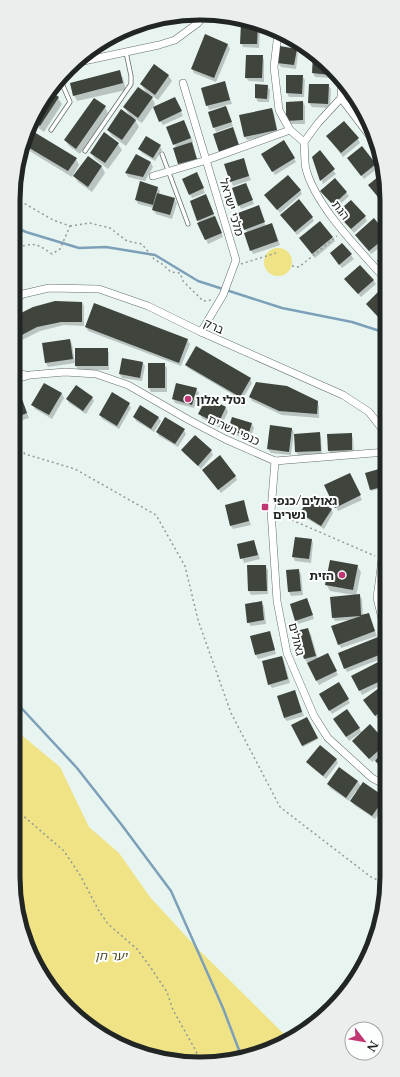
<svg xmlns="http://www.w3.org/2000/svg" width="400" height="1077" font-family="'Libre Baskerville','Noto Sans Hebrew',serif">
  <rect width="100%" height="100%" fill="#e8f4f0"/>
  <g fill="#efe385">
    <circle cx="278" cy="262" r="14"/>
    <polygon points="13,728 60,767 89,827 119,853 150,897 195,946 289,1039 237,1060 175,1062 107,1039 59,1000 23,937 13,877"/>
  </g>
  <g fill="#0003">
    <polygon points="258,25 260,29 259,48 243,47 241,43"/>
    <polygon points="281,34 298,42 298,46 282,43 280,39"/>
    <polygon points="205,36 228,45 230,49 216,82 194,73 192,69"/>
    <polygon points="296,50 298,54 296,69 281,67 278,63"/>
    <polygon points="262,56 264,60 264,82 249,81 246,78"/>
    <polygon points="314,56 317,56 333,70 332,78 315,77 313,73"/>
    <polygon points="120,72 123,78 126,90 77,101 74,95"/>
    <polygon points="168,75 172,81 158,100 150,94 155,104 142,123 134,118 139,127 126,146 112,136 108,130 130,116 124,107 147,94 141,84"/>
    <polygon points="302,76 305,80 304,97 289,97 287,93"/>
    <polygon points="225,83 232,104 225,105 233,126 216,132 209,113 225,107 224,106 209,110 202,89"/>
    <polygon points="256,85 267,86 270,90 269,102 258,102 256,98"/>
    <polygon points="328,85 331,89 330,108 312,107 309,103"/>
    <polygon points="49,92 58,98 62,104 44,132 33,124"/>
    <polygon points="177,102 183,116 163,125 160,121"/>
    <polygon points="303,102 305,106 305,124 289,124 287,120"/>
    <polygon points="105,107 108,113 80,154 69,146 65,140"/>
    <polygon points="272,109 274,113 278,134 247,140 245,137"/>
    <polygon points="186,125 193,142 191,143 198,163 181,167 179,164 176,148 168,128"/>
    <polygon points="358,139 360,143 343,157 330,140"/>
    <polygon points="284,141 296,162 275,175 262,154"/>
    <polygon points="118,144 122,150 108,169 95,159 91,153"/>
    <polygon points="27,146 76,159 79,165 72,177 31,152"/>
    <polygon points="160,146 162,150 155,161 142,153 139,149"/>
    <polygon points="319,152 336,174 323,184 313,157"/>
    <polygon points="136,155 151,163 153,167 145,181 128,177 126,173"/>
    <polygon points="88,157 102,167 105,173 92,192 78,182 74,176"/>
    <polygon points="243,160 251,180 233,186 225,165"/>
    <polygon points="351,162 376,164 378,168 364,179"/>
    <polygon points="383,173 385,175 385,206 369,185"/>
    <polygon points="199,178 205,193 192,198 190,195"/>
    <polygon points="334,179 349,196 336,208 321,191"/>
    <polygon points="246,184 254,204 241,209 239,205"/>
    <polygon points="157,187 160,191 159,194 174,199 177,203 172,219 156,214 153,210 154,208 138,204 136,200"/>
    <polygon points="300,190 302,194 280,213 268,199"/>
    <polygon points="208,200 223,237 208,244 198,220"/>
    <polygon points="260,211 266,227 272,225 274,228 280,245 253,254 251,250 248,233 245,229"/>
    <polygon points="312,217 314,221 297,235 284,219"/>
    <polygon points="340,217 365,217 367,221 354,233"/>
    <polygon points="374,220 386,234 386,243 371,254 358,239"/>
    <polygon points="332,237 335,241 315,258 300,238"/>
    <polygon points="342,244 354,259 342,268 331,254"/>
    <polygon points="373,280 376,284 361,297 348,283"/>
    <polygon points="386,292 386,320 383,322 367,304"/>
    <polygon points="82,302 84,306 84,326 64,325 40,331 18,342 13,347 13,319"/>
    <polygon points="86,327 187,340 190,344 181,366 88,331"/>
    <polygon points="70,340 72,344 75,363 48,367 46,363"/>
    <polygon points="107,349 109,353 109,370 78,370 76,366"/>
    <polygon points="142,362 145,366 142,381 122,378 120,374"/>
    <polygon points="164,364 167,368 167,392 151,392 149,388"/>
    <polygon points="186,365 250,379 252,383 242,400 188,368"/>
    <polygon points="45,384 62,394 64,398 52,419 35,409 33,405"/>
    <polygon points="177,384 196,389 199,393 194,408 175,403 173,399"/>
    <polygon points="92,397 94,401 86,414 69,403 67,399"/>
    <polygon points="250,397 317,402 319,406 319,418 282,415 252,401"/>
    <polygon points="208,399 226,408 228,412 220,428 202,418 200,414"/>
    <polygon points="13,404 24,405 29,418 13,423"/>
    <polygon points="129,404 131,408 119,429 102,419 100,415"/>
    <polygon points="134,417 158,417 161,421 154,432 136,421"/>
    <polygon points="252,424 254,428 250,440 232,434 229,430"/>
    <polygon points="292,429 294,432 291,455 271,453 268,449"/>
    <polygon points="184,430 186,434 178,447 159,436 157,432"/>
    <polygon points="319,433 321,437 322,455 299,456 296,452 295,435"/>
    <polygon points="351,434 353,438 354,453 331,454 329,450"/>
    <polygon points="182,450 211,451 213,455 201,469 185,454"/>
    <polygon points="386,469 386,487 371,491 366,474"/>
    <polygon points="206,474 235,476 237,480 221,493"/>
    <polygon points="352,478 362,500 338,511 336,507"/>
    <polygon points="243,501 251,525 233,529 231,526"/>
    <polygon points="331,509 333,513 324,529 304,517 301,513"/>
    <polygon points="295,538 311,539 313,543 311,563 295,561 293,557"/>
    <polygon points="254,541 260,559 244,563 238,545"/>
    <polygon points="265,566 268,570 268,594 251,595 249,591"/>
    <polygon points="357,566 361,572 356,596 359,595 362,599 363,616 368,614 377,636 341,648 339,644 349,620 335,621 333,617 354,595 330,591 326,584"/>
    <polygon points="298,570 301,574 303,595 291,596 289,592 287,571"/>
    <polygon points="307,599 314,619 298,624 296,620"/>
    <polygon points="261,602 264,606 266,624 251,626 248,622"/>
    <polygon points="308,629 311,635 318,659 329,658 338,675 319,685 305,659 298,632"/>
    <polygon points="269,632 276,654 258,659 256,655"/>
    <polygon points="378,638 386,657 347,672 345,668"/>
    <polygon points="282,657 284,661 290,683 272,688 269,684"/>
    <polygon points="386,659 387,713 378,719 366,704 384,685 383,684 362,695 353,676"/>
    <polygon points="338,683 350,703 332,714 320,694"/>
    <polygon points="295,691 304,716 287,721 284,718"/>
    <polygon points="307,718 318,739 303,747 292,725"/>
    <polygon points="337,723 359,728 362,733 370,726 387,744 387,773 378,765 375,760 372,762 356,745 361,734 360,733 349,741"/>
    <polygon points="336,759 338,763 326,779 310,766 308,762"/>
    <polygon points="358,781 361,787 363,783 385,798 387,802 375,819 354,805 351,801 357,792 356,791 349,801 330,788 328,784"/>
    <polygon points="387,807 387,826 382,823 379,819"/>
  </g>
  <g fill="none" stroke-linecap="round" stroke-linejoin="round">
    <g stroke="#7da0b9" stroke-width="2.5">
      <polyline points="13,226 26,232 79,248 106,247 155,255 198,281 282,308 352,322 386,333"/>
      <polyline points="13,699 77,768 121,824 171,891 223,1008 242,1058"/>
    </g>
  </g>
  <g fill="#3f443d">
    <polygon points="241,23 258,24 257,44 240,44"/>
    <polygon points="280,33 296,41 296,42 279,39"/>
    <polygon points="205,34 228,44 214,78 191,69"/>
    <polygon points="280,46 297,49 294,65 277,63"/>
    <polygon points="313,54 315,55 331,68 330,75 312,73"/>
    <polygon points="246,55 263,55 262,78 245,78"/>
    <polygon points="154,64 169,75 155,95 140,84"/>
    <polygon points="120,70 123,83 73,96 70,83"/>
    <polygon points="286,75 303,75 302,94 286,93"/>
    <polygon points="225,81 230,100 206,106 201,88"/>
    <polygon points="255,84 268,85 267,99 255,98"/>
    <polygon points="309,84 329,84 328,104 308,103"/>
    <polygon points="138,87 153,97 138,118 123,107"/>
    <polygon points="49,91 59,97 40,126 34,122"/>
    <polygon points="175,97 182,111 159,122 153,107"/>
    <polygon points="94,98 106,106 76,149 64,140"/>
    <polygon points="303,101 303,120 286,121 286,102"/>
    <polygon points="226,106 232,122 213,128 208,112"/>
    <polygon points="272,108 277,130 244,137 239,115"/>
    <polygon points="121,109 136,120 122,140 107,130"/>
    <polygon points="184,120 191,138 173,145 166,127"/>
    <polygon points="344,121 359,138 341,153 326,136"/>
    <polygon points="233,127 239,145 219,152 213,134"/>
    <polygon points="34,132 77,158 68,171 26,146"/>
    <polygon points="104,132 119,143 105,163 90,153"/>
    <polygon points="146,136 161,145 153,158 138,149"/>
    <polygon points="284,140 295,158 272,172 261,154"/>
    <polygon points="192,142 197,159 178,164 173,148"/>
    <polygon points="362,146 376,164 361,176 347,158"/>
    <polygon points="320,150 335,169 320,181 312,157"/>
    <polygon points="136,154 151,162 143,177 125,173"/>
    <polygon points="88,156 102,166 88,187 73,176"/>
    <polygon points="244,158 249,176 230,182 224,164"/>
    <polygon points="197,172 204,188 189,195 182,179"/>
    <polygon points="384,172 385,175 385,200 383,203 368,185"/>
    <polygon points="288,175 301,190 277,210 264,195"/>
    <polygon points="335,178 347,192 333,205 320,191"/>
    <polygon points="140,181 158,187 153,205 135,200"/>
    <polygon points="246,183 253,200 238,206 232,188"/>
    <polygon points="157,193 175,198 170,215 152,210"/>
    <polygon points="206,194 214,214 197,221 190,201"/>
    <polygon points="299,199 313,217 295,232 280,215"/>
    <polygon points="351,200 366,216 351,229 336,213"/>
    <polygon points="259,205 265,222 244,230 238,213"/>
    <polygon points="215,216 222,233 205,240 197,223"/>
    <polygon points="374,218 385,232 386,237 369,251 355,235"/>
    <polygon points="320,221 333,237 312,254 299,238"/>
    <polygon points="272,223 278,241 250,251 244,233"/>
    <polygon points="342,243 352,254 339,265 330,253"/>
    <polygon points="386,253 386,270 377,261"/>
    <polygon points="360,265 374,280 358,294 344,279"/>
    <polygon points="382,288 386,291 386,314 380,319 366,304"/>
    <polygon points="55,301 82,302 82,322 61,322 37,327 16,338 13,341 13,317 33,307"/>
    <polygon points="94,303 188,339 179,363 85,327"/>
    <polygon points="70,339 73,359 45,363 42,343"/>
    <polygon points="196,346 251,378 240,397 185,365"/>
    <rect x="75" y="348" width="33" height="18"/>
    <polygon points="122,358 143,362 140,378 119,374"/>
    <rect x="148" y="363" width="17" height="25"/>
    <polygon points="256,382 287,386 318,401 317,414 279,411 249,397"/>
    <polygon points="44,383 62,393 49,415 31,405"/>
    <polygon points="176,383 197,388 192,405 172,399"/>
    <polygon points="76,385 93,397 83,411 66,399"/>
    <polygon points="112,392 130,403 117,426 99,415"/>
    <polygon points="207,397 226,407 218,424 198,414"/>
    <polygon points="22,399 27,413 13,419 13,403"/>
    <polygon points="140,405 159,417 151,429 133,417"/>
    <polygon points="165,417 185,429 175,444 156,432"/>
    <polygon points="232,417 252,423 248,436 228,430"/>
    <polygon points="270,425 292,428 289,452 267,449"/>
    <polygon points="320,432 321,451 295,452 294,434"/>
    <polygon points="352,433 352,450 328,451 327,434"/>
    <polygon points="195,435 212,450 198,466 181,450"/>
    <polygon points="220,455 236,476 218,490 202,470"/>
    <polygon points="386,467 386,486 370,490 365,473"/>
    <polygon points="350,473 361,495 335,508 324,485"/>
    <polygon points="310,496 332,509 321,526 300,513"/>
    <polygon points="244,500 249,521 230,526 225,505"/>
    <polygon points="295,537 312,539 309,559 292,557"/>
    <polygon points="254,540 258,555 240,559 237,544"/>
    <polygon points="330,560 358,565 353,590 325,585"/>
    <polygon points="247,565 266,565 267,591 248,591"/>
    <polygon points="299,569 301,591 288,592 286,570"/>
    <polygon points="360,594 361,615 369,613 375,631 338,645 331,626 361,616 332,618 330,597"/>
    <polygon points="307,598 313,615 295,621 290,604"/>
    <polygon points="262,601 264,620 247,623 245,604"/>
    <polygon points="308,628 316,656 304,659 296,631"/>
    <polygon points="270,631 275,650 255,655 250,636"/>
    <polygon points="378,637 384,653 344,669 338,653"/>
    <polygon points="328,653 337,671 316,681 307,663"/>
    <polygon points="282,656 288,679 268,685 262,661"/>
    <polygon points="386,658 387,678 359,691 351,676"/>
    <polygon points="339,682 349,699 329,711 319,694"/>
    <polygon points="387,682 387,707 375,716 363,700"/>
    <polygon points="295,690 302,712 284,718 277,696"/>
    <polygon points="347,709 360,728 346,737 333,719"/>
    <polygon points="387,716 387,726 381,721"/>
    <polygon points="307,717 318,738 302,746 291,725"/>
    <polygon points="370,724 387,743 369,759 352,741"/>
    <polygon points="320,745 337,759 323,776 306,762"/>
    <polygon points="387,747 387,772 375,761"/>
    <polygon points="339,767 358,781 346,798 327,784"/>
    <polygon points="363,782 385,797 372,816 350,801"/>
    <polygon points="387,805 387,824 378,819"/>
  </g>
  <g fill="none" stroke-linecap="round" stroke-linejoin="round">
    <defs>
      <g id="service">
        <polyline points="51,130 70,102 60,79"/>
        <polyline points="85,151 131,84 131,76 126,52"/>
        <polyline points="162,154 188,224"/>
      </g>
      <g id="minor">
        <polyline points="278,33 274,67 279,110 290,130 304,142"/>
        <polyline points="79,62 159,45 175,40 198,23 204,16"/>
        <polyline points="342,79 341,98 376,144"/>
        <polyline points="183,83 236,260 223,295 201,332"/>
        <path d="M341 98 318 123 304 142C305 150 304 161 306 169 316 207 360 250 386 280"/>
        <polyline points="153,176 207,160 290,130"/>
        <polyline points="13,301 23,294 49,288 99,289 148,306 201,332 343,395 369,412 383,430 386,439"/>
        <polyline points="13,373 26,375"/>
        <polyline points="13,380 30,375 65,372 96,374 128,385 189,420 225,439 275,461 386,452"/>
        <polyline points="275,461 271,511 277,601 287,653 314,716 328,738 372,778 387,786"/>
        <polyline points="382,560 377,598 386,635"/>
      </g>
    </defs>
    <use href="#service" stroke="#636e6a" stroke-width="5"/>
    <use href="#minor" stroke="#636e6a" stroke-width="8"/>
    <g stroke="#919996" stroke-width="1.5" stroke-dasharray="2 3" stroke-linecap="butt">
      <polyline points="70,226 90,223 110,228 127,241 142,244 154,259 162,264 171,272 180,273 183,281 203,301 212,300"/>
      <path d="M13 248C33 244 34 241 52 254L60 249 70 226 53 220 13 197"/>
      <polyline points="241,264 276,253"/>
      <polyline points="292,266 299,267 337,236"/>
      <polyline points="13,442 25,454 75,469 156,515 185,566 198,620 231,713 280,807 371,877 386,884"/>
      <polyline points="278,514 375,556"/>
      <polyline points="13,807 64,851 80,875 99,911 108,924 137,949 151,968 167,992 173,1010 196,1051 200,1062"/>
    </g>
    <use href="#service" stroke="#fff" stroke-width="3.5"/>
    <use href="#minor" stroke="#fff" stroke-width="7"/>
  </g>
  <g fill="#c03773" stroke="#fcfffe" stroke-width="1.5">
    <circle cx="188" cy="399" r="4"/>
    <rect x="261" y="503" width="8" height="8" rx="2"/>
    <circle cx="342" cy="575" r="4"/>
  </g>
  <g text-anchor="middle" dominant-baseline="central" stroke-width="4" stroke-linejoin="round" paint-order="stroke">
    <g font-size="12" fill="#212524" stroke="#fcfffe">
      <text transform="translate(232 207) rotate(74)">מלכי ישראל</text>
      <text transform="translate(341 210) rotate(53)">הגת</text>
      <text transform="translate(214 326) rotate(24)">ברק</text>
      <text transform="translate(234 430) rotate(25)">כנפי נשרים</text>
      <text transform="translate(297 639) rotate(76)">גאולים</text>
    </g>
    <g font-size="12" font-weight="bold" fill="#212524" stroke="#fcfffe" text-anchor="start">
      <text x="196" y="399">נטלי אלון</text>
      <text x="273" y="500">גאולים/כנפי<tspan x="273" dy="14">נשרים</tspan></text>
      <text x="334" y="575" text-anchor="end">הזית</text>
    </g>
    <g font-size="12" font-style="italic" fill="#4c461e" stroke="#fcfffe">
      <text x="111" y="955">יער חן</text>
    </g>
  </g>
  <path d="M0 0H400V1077H0ZM200 20H200A180 180 0 0 1 380 200V877A180 180 0 0 1 200 1057H200A180 180 0 0 1 20 877V200A180 180 0 0 1 200 20Z" fill="#eaeeed" fill-rule="evenodd"/>
  <path fill="none" stroke="#212524" stroke-width="5" d="M200 20H200A180 180 0 0 1 380 200V877A180 180 0 0 1 200 1057H200A180 180 0 0 1 20 877V200A180 180 0 0 1 200 20Z"/>
  <g transform="translate(364 1041) rotate(121)"><circle r="19" fill="#fcfffe" stroke="#a4a8a7"/>
  <path d="M0-3L7 15L0 10L-7 15Z" fill="#c03773"/>
  <text y="-6" font-size="11" font-weight="bold" text-anchor="middle" fill="#212524">N</text>
  </g>
</svg>
